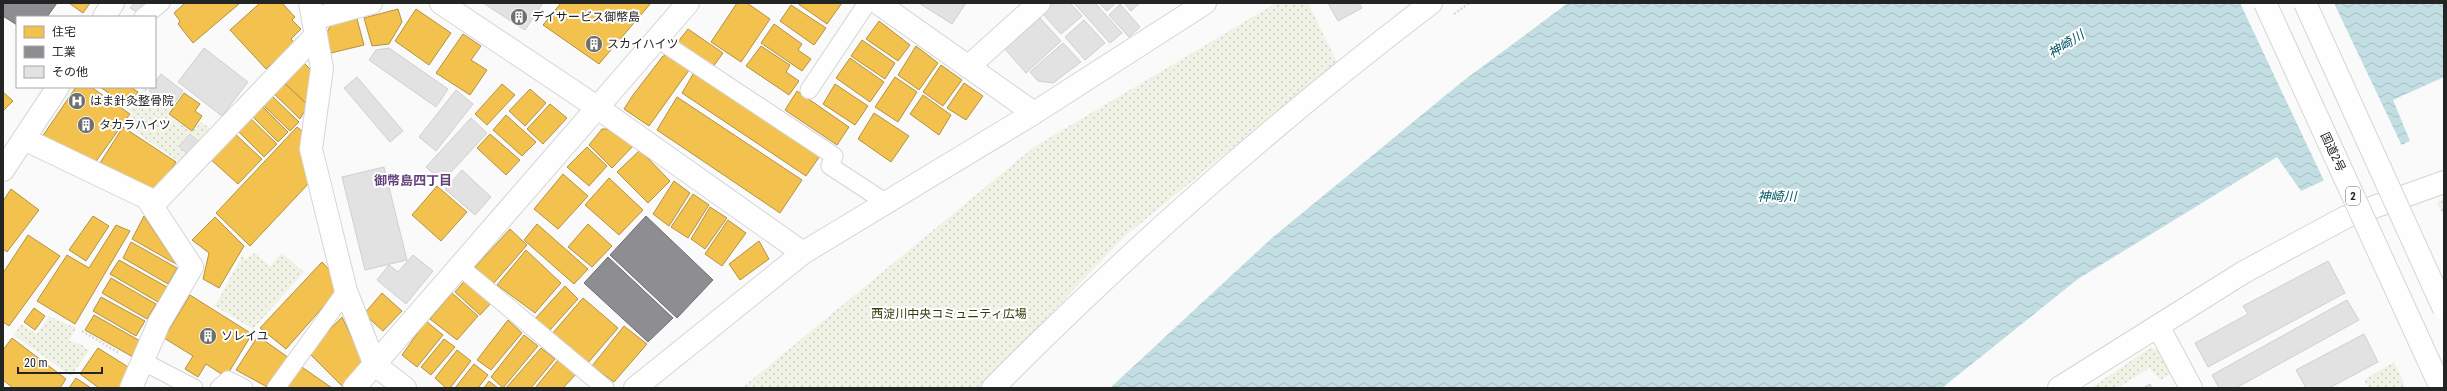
<svg xmlns="http://www.w3.org/2000/svg" width="2447" height="391" font-family="'Roboto Condensed','Noto Sans JP',sans-serif">
  <defs>
    <pattern id="park-dots" width="8" height="8" patternUnits="userSpaceOnUse"><rect width="8" height="8" fill="#f0f2e6"/><path d="M2 2h.1M6 6h.1" fill="none" stroke="#cecfc5" stroke-width="1.8" stroke-linecap="round"/></pattern>
    <pattern id="water-waves" width="16" height="10" patternUnits="userSpaceOnUse"><rect width="16" height="10" fill="#c3dee3"/><path d="M0 5q4-4 8 0t8 0" fill="none" stroke="#a7bec3"/></pattern>
  </defs>
  <rect width="100%" height="100%" fill="#fafafa"/>
  <g fill="url(#park-dots)">
    <polygon points="1276,3 1308,3 1337,62 1124,237 980,388 742,388 1034,147"/>
    <polygon points="139,87 149,87 146,91 170,109 167,115 192,132 201,122 211,129 200,141 190,133 178,146 187,154 179,162 126,125 133,113 129,110 143,90"/>
    <polygon points="2444,199 2444,218 2437,202"/>
    <polygon points="255,253 270,266 282,253 304,272 253,329 215,306 242,256 246,259"/>
    <polygon points="49,316 76,328 69,341 81,344 89,351 71,376 14,335 21,324 37,334"/>
    <polygon points="2151,347 2165,354 2173,372 2161,380 2149,368 2118,388 2091,388"/>
    <polygon points="2394,362 2406,388 2369,388 2364,380"/>
  </g>
  <polygon fill="url(#water-waves)" points="1568,3 2444,3 2444,77 2393,100 2410,141 2301,191 2277,157 2078,279 1942,388 1110,388 1273,237 1463,81"/>
  <polygon fill="#fafafa" points="2240,3 2334,3 2402,146 2325,183"/>
  <g fill="#f2c14e" stroke="#b49241">
    <polygon points="69,3 90,3 83,13"/>
    <polygon points="185,3 238,3 239,4 193,43 178,24 180,21 174,13"/>
    <polygon points="260,3 282,3 295,17 292,20 301,29 291,39 295,43 266,69 230,30"/>
    <polygon points="561,3 651,3 599,64 543,25"/>
    <polygon points="737,3 747,3 770,19 741,62 711,42"/>
    <polygon points="797,3 842,3 827,24"/>
    <polygon points="791,5 826,28 814,45 780,21"/>
    <polygon points="398,9 402,22 389,44 372,46 364,18"/>
    <polygon points="416,9 451,33 429,65 395,41"/>
    <polygon points="357,19 364,45 331,53 326,34 332,23"/>
    <polygon points="879,21 910,45 898,61 866,39"/>
    <polygon points="774,24 802,44 798,50 811,59 802,71 761,43"/>
    <polygon points="688,29 723,53 713,67 677,43"/>
    <polygon points="463,34 481,46 471,60 487,70 470,95 436,73"/>
    <polygon points="862,40 895,63 885,79 851,56"/>
    <polygon points="761,46 790,65 786,72 799,81 789,95 746,66"/>
    <polygon points="916,46 938,63 919,90 898,75"/>
    <polygon points="674,54 692,66 649,126 624,109 633,95 663,56"/>
    <polygon points="850,58 884,82 870,102 836,78"/>
    <polygon points="302,61 311,70 308,105 281,80"/>
    <polygon points="941,65 962,80 943,106 923,92"/>
    <polygon points="696,69 822,153 806,176 682,93"/>
    <polygon points="895,77 917,92 898,122 875,107"/>
    <polygon points="281,80 308,105 300,119 270,90"/>
    <polygon points="964,83 983,96 966,120 947,108"/>
    <polygon points="502,84 515,95 487,125 475,114"/>
    <polygon points="835,84 868,106 855,125 823,104"/>
    <polygon points="76,87 91,87 130,114 92,167 42,137"/>
    <polygon points="100,87 131,87 138,92 128,106"/>
    <polygon points="530,89 546,103 525,126 509,111"/>
    <polygon points="797,91 849,127 837,145 785,110"/>
    <polygon points="3,92 13,101 3,111"/>
    <polygon points="268,92 299,122 290,131 259,101"/>
    <polygon points="184,93 200,104 195,111 202,116 192,131 169,114"/>
    <polygon points="923,95 951,115 939,135 910,114"/>
    <polygon points="677,97 802,180 780,213 657,130"/>
    <polygon points="259,103 288,132 278,142 249,113"/>
    <polygon points="550,104 567,118 543,144 527,129"/>
    <polygon points="874,113 909,136 891,162 858,139"/>
    <polygon points="246,114 277,144 264,157 234,127"/>
    <polygon points="506,115 536,142 522,156 493,130"/>
    <polygon points="123,127 176,162 153,197 100,163"/>
    <polygon points="297,127 306,134 310,182 250,246 216,213"/>
    <polygon points="602,129 615,129 634,145 612,168 589,145"/>
    <polygon points="232,131 262,159 238,184 208,157"/>
    <polygon points="490,134 520,160 506,175 477,148"/>
    <polygon points="587,147 607,166 589,186 567,167"/>
    <polygon points="640,150 670,181 648,203 617,172"/>
    <polygon points="563,174 588,196 558,229 534,209"/>
    <polygon points="609,178 643,210 619,235 585,205"/>
    <polygon points="674,181 690,193 669,226 653,214"/>
    <polygon points="437,186 467,212 441,241 412,215"/>
    <polygon points="11,189 39,210 7,252 3,249 3,201"/>
    <polygon points="693,194 709,205 688,238 671,227"/>
    <polygon points="710,207 727,218 705,249 691,239"/>
    <polygon points="93,216 109,226 86,261 69,250"/>
    <polygon points="144,216 176,264 132,239"/>
    <polygon points="215,217 244,246 219,288 203,279 209,253 192,240"/>
    <polygon points="728,220 746,233 722,266 705,254"/>
    <polygon points="537,224 588,269 574,284 524,240"/>
    <polygon points="588,224 612,246 592,267 568,247"/>
    <polygon points="116,225 130,231 75,324 37,301 67,255 89,268"/>
    <polygon points="510,229 527,245 493,284 475,267"/>
    <polygon points="28,235 60,256 9,326 3,322 3,273"/>
    <polygon points="759,241 769,259 740,280 729,264"/>
    <polygon points="131,242 177,268 168,284 123,258"/>
    <polygon points="526,250 561,283 535,313 497,285"/>
    <polygon points="119,260 167,287 158,302 110,274"/>
    <polygon points="322,262 340,281 338,290 286,349 260,328"/>
    <polygon points="111,278 156,304 147,319 102,293"/>
    <polygon points="467,278 493,301 480,315 455,292"/>
    <polygon points="565,286 578,299 549,331 535,319"/>
    <polygon points="382,293 402,311 383,331 364,314"/>
    <polygon points="452,293 478,316 457,340 430,319"/>
    <polygon points="190,295 252,334 226,377 206,364 198,377 185,369 193,356 164,338"/>
    <polygon points="101,297 145,321 136,336 93,311"/>
    <polygon points="583,298 618,328 587,364 551,335"/>
    <polygon points="34,308 45,316 35,330 24,322"/>
    <polygon points="94,315 142,342 133,357 85,330"/>
    <polygon points="342,317 364,363 343,387 308,352"/>
    <polygon points="508,320 522,333 491,370 477,360"/>
    <polygon points="426,321 443,335 417,367 402,355"/>
    <polygon points="624,326 647,344 614,382 592,366"/>
    <polygon points="524,335 538,346 503,388 491,377"/>
    <polygon points="258,336 289,358 269,388 236,370"/>
    <polygon points="12,338 66,379 60,388 13,388 3,380 3,350"/>
    <polygon points="444,339 455,347 431,375 421,367"/>
    <polygon points="98,348 133,370 122,388 99,388 80,374"/>
    <polygon points="541,348 555,359 531,388 506,388"/>
    <polygon points="457,350 471,361 450,388 446,388 435,378"/>
    <polygon points="558,360 576,374 563,388 535,388"/>
    <polygon points="474,364 488,375 478,388 455,388"/>
    <polygon points="299,365 332,388 283,388"/>
    <polygon points="76,378 91,388 69,388"/>
    <polygon points="489,381 498,388 484,388"/>
  </g>
  <g fill="#8d8d92" stroke="#6d6e71">
    <polygon points="3,3 57,3 47,17 17,17 17,25 3,16"/>
    <polygon points="646,216 713,280 677,318 610,255"/>
    <polygon points="608,257 673,318 648,342 584,283"/>
  </g>
  <g fill="#e2e2e2" stroke="#cfcfcf">
    <polygon points="134,3 150,3 139,13 130,8"/>
    <polygon points="483,3 543,3 525,30"/>
    <polygon points="919,3 966,3 952,24"/>
    <polygon points="1053,3 1070,3 1082,16 1061,34 1042,13"/>
    <polygon points="1074,3 1095,3 1122,33 1110,43"/>
    <polygon points="1099,3 1116,3 1107,11"/>
    <polygon points="1124,3 1140,3 1131,11"/>
    <polygon points="1328,3 1359,3 1362,8 1338,21"/>
    <polygon points="1120,4 1140,27 1129,37 1109,15"/>
    <polygon points="1040,18 1061,41 1026,73 1005,49"/>
    <polygon points="1084,20 1105,43 1085,60 1065,37"/>
    <polygon points="1063,43 1081,62 1053,83 1038,81 1030,72"/>
    <polygon points="204,48 248,82 222,116 178,82"/>
    <polygon points="389,48 448,89 436,107 369,60 376,50"/>
    <polygon points="161,74 183,91 171,108 149,91 152,87 155,87 155,82"/>
    <polygon points="357,77 403,131 390,142 344,88"/>
    <polygon points="456,90 473,104 436,151 419,137"/>
    <polygon points="471,118 487,133 442,182 426,167"/>
    <polygon points="190,134 202,144 191,157 179,146"/>
    <polygon points="384,167 407,260 365,270 342,177"/>
    <polygon points="462,170 491,197 475,215 445,189"/>
    <polygon points="413,255 433,271 406,304 377,280 389,265 398,272"/>
    <polygon points="2328,261 2345,293 2208,367 2195,343 2248,314 2243,306"/>
    <polygon points="2347,300 2359,320 2236,388 2219,388 2212,375"/>
    <polygon points="2364,334 2378,362 2329,388 2306,388 2296,370"/>
    <polygon points="2150,384 2152,388 2143,388"/>
  </g>
  <g fill="none" stroke-linecap="round" stroke-linejoin="round">
    <defs>
      <g id="service">
        <polyline points="143,17 161,3"/>
        <polyline points="656,38 834,156 830,166 885,202"/>
        <polyline points="809,90 867,3"/>
        <polyline points="459,266 605,388"/>
        <polyline points="142,361 194,388"/>
        <polyline points="219,388 228,380 244,388"/>
        <polyline points="276,388 346,291"/>
      </g>
      <polyline id="pedestrian" points="2059,388 2244,272 2346,217 2444,182"/>
      <g id="minor">
        <polyline points="310,3 322,68 311,149 346,291 375,365 405,388"/>
        <polyline points="441,3 598,108 803,253"/>
        <polyline points="104,17 113,3"/>
        <polyline points="313,19 371,3"/>
        <polyline points="968,67 1039,3"/>
        <polyline points="24,139 147,198 152,206"/>
        <polyline points="3,170 58,87"/>
        <polyline points="2158,326 2191,388"/>
        <polyline points="131,388 159,323 192,267 152,206 316,35"/>
        <polyline points="354,388 688,3"/>
        <polyline points="635,388 803,253 1034,113 1205,3"/>
        <path d="M993 388C1130 250 1276 121 1431 3"/>
      </g>
      <polyline id="tertiary" points="878,3 1034,113"/>
    </defs>
    <use href="#service" stroke="#d5d5d6" stroke-width="19"/>
    <use href="#pedestrian" stroke="#d5d5d6" stroke-width="24"/>
    <use href="#minor" stroke="#d5d5d6" stroke-width="24"/>
    <use href="#tertiary" stroke="#d5d5d6" stroke-width="24"/>
    <g stroke="#d8d9d9" stroke-width="2.5" stroke-dasharray="2 2" stroke-linecap="butt">
      <polyline points="1454,14 1469,3"/>
      <polyline points="82,331 119,353"/>
    </g>
    <use href="#service" stroke="#fefefe" stroke-width="17"/>
    <use href="#pedestrian" stroke="#fefefe" stroke-width="22"/>
    <use href="#minor" stroke="#fefefe" stroke-width="22"/>
    <use href="#tertiary" stroke="#fefefe" stroke-width="22"/>
    <defs>
      <g id="trunk-bridge">
        <polyline points="2265,3 2441,388"/>
        <polyline points="2305,3 2444,309"/>
      </g>
    </defs>
    <use href="#trunk-bridge" stroke="#d5d5d6" stroke-width="24" stroke-linecap="butt"/>
    <use href="#trunk-bridge" stroke="#fefefe" stroke-width="22"/>
  </g>
  <defs>
    <symbol id="building-disc" viewBox="-11 -11 22 22"><circle r="9.5" fill="#6e6f6f" stroke="#fff"/><path d="M-4-6H4V6H1V3H-1V6H-4ZM-2.5-4.3h1.7v1.8h-1.7ZM.8-4.3h1.7v1.8H.8ZM-2.5-1h1.7V.8h-1.7ZM.8-1h1.7V.8H.8Z" fill="#fff"/></symbol>
    <symbol id="hospital-disc" viewBox="-11 -11 22 22"><circle r="9.5" fill="#6e6f6f" stroke="#fff"/><path d="M-5-5h3v3.5h4V-5h3V5h-3V1.5h-4V5h-3Z" fill="#fff"/></symbol>
  </defs>
  <g fill-rule="evenodd">
    <use href="#building-disc" x="509" y="7" width="20" height="20"/>
    <use href="#building-disc" x="584" y="34" width="20" height="20"/>
    <use href="#hospital-disc" x="67" y="91" width="20" height="20"/>
    <use href="#building-disc" x="76" y="115" width="20" height="20"/>
    <use href="#building-disc" x="198" y="326" width="20" height="20"/>
  </g>
  <g text-anchor="middle" dominant-baseline="central" stroke-width="4" stroke-linejoin="round" paint-order="stroke">
    <rect fill="#fff" stroke="#656666" stroke-width="1" x="2346" y="187" width="14" height="18" rx="3"/>
    <g font-size="11" font-weight="bold" fill="#232424">
      <text x="2353" y="196">2</text>
    </g>
    <g font-size="12" fill="#232424" stroke="#fff" text-anchor="start">
      <text x="532" y="17">デイサービス御幣島</text>
      <text x="607" y="44">スカイハイツ</text>
      <text x="90" y="101">はま針灸整骨院</text>
      <text x="99" y="125">タカラハイツ</text>
      <text x="221" y="336">ソレイユ</text>
    </g>
    <g font-size="12" fill="#232424" stroke="#fff">
      <text transform="translate(2333 152) rotate(65)">国道2号</text>
    </g>
    <g font-size="12" fill="#353d09" stroke="#fff">
      <text x="949" y="314">西淀川中央コミュニティ広場</text>
    </g>
    <g font-size="13" font-style="italic" fill="#005561" stroke="#fff">
      <text transform="translate(2066 44) rotate(-32)">神崎川</text>
      <text x="1777" y="196">神崎川</text>
    </g>
    <g font-size="13" font-weight="bold" fill="#63407a" stroke="#fff">
      <text x="413" y="180">御幣島四丁目</text>
    </g>
  </g>
  <rect width="2447" height="391" fill="none" stroke="#232424" stroke-width="8"/>
  <rect x="16" y="16" width="140" height="72" fill="#ffffff" stroke="#a7a7a7"/>
  <rect x="24" y="26" width="20" height="12" fill="#f2c14e" stroke="#a7a7a7"/>
  <text x="52" y="36" font-size="12" fill="#232424">住宅</text>
  <rect x="24" y="46" width="20" height="12" fill="#8d8d92" stroke="#a7a7a7"/>
  <text x="52" y="56" font-size="12" fill="#232424">工業</text>
  <rect x="24" y="66" width="20" height="12" fill="#e2e2e2" stroke="#a7a7a7"/>
  <text x="52" y="76" font-size="12" fill="#232424">その他</text>
  <path d="M18 367v6h84v-6" fill="none" stroke="#232424" stroke-width="2"/>
  <text x="24" y="367" font-size="12" fill="#232424" stroke="#ffffff" stroke-width="3" paint-order="stroke">20 m</text>
</svg>
